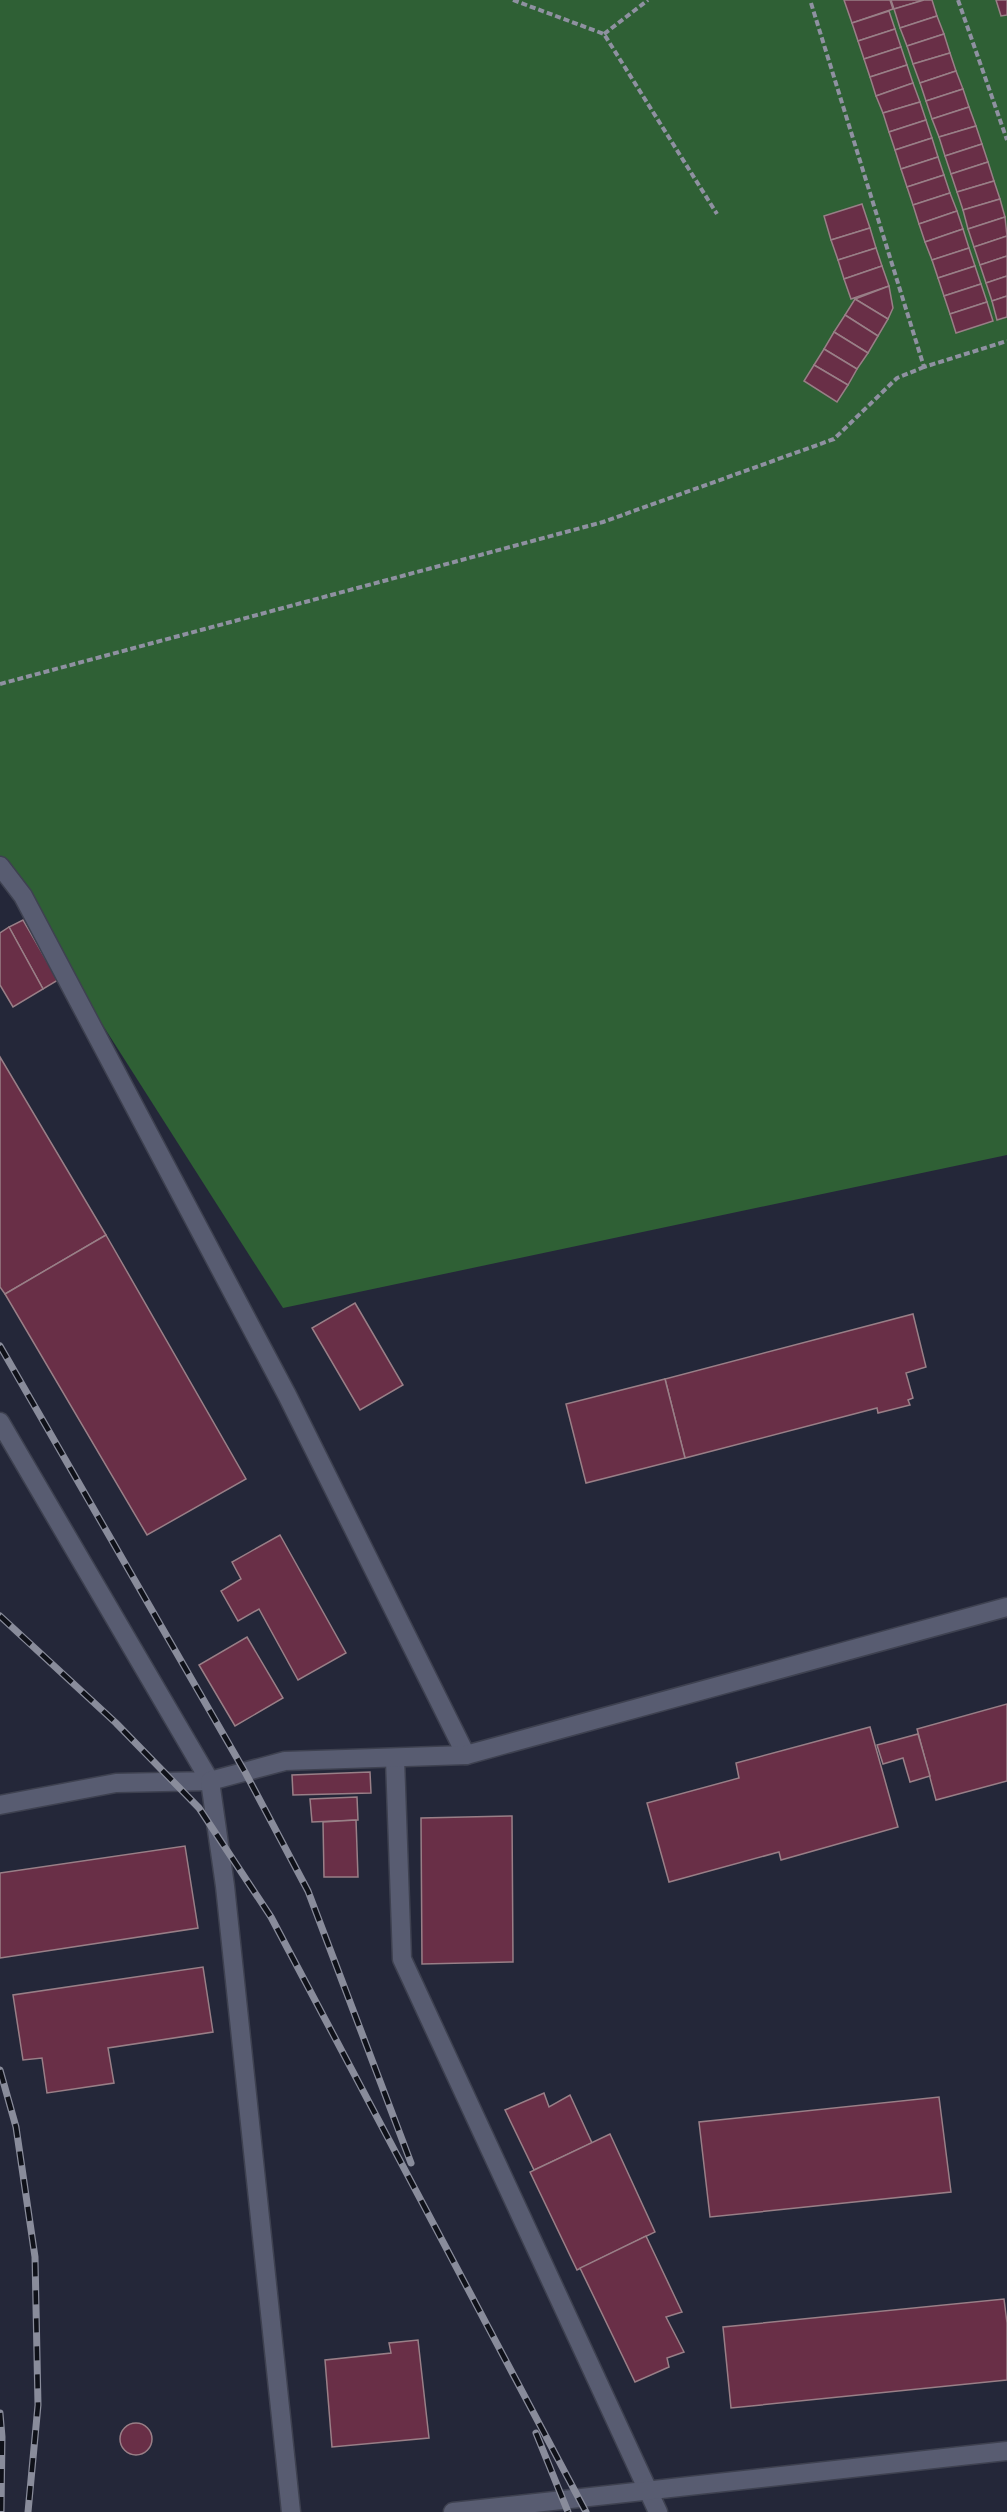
<svg xmlns="http://www.w3.org/2000/svg" width="1007" height="2512" font-family="Jost,sans-serif">
  <rect width="100%" height="100%" fill="#242739"/>
  <polygon fill="#2f6035" points="0,0 1007,0 1007,1155 283,1308 0,864"/>
  <g fill="#692f47" stroke="#997f87" stroke-width="1.5">
    <polygon points="844,0 890,0 893,9 852,23"/>
    <polygon points="891,0 924,0 894,9"/>
    <polygon points="924,0 932,0 937,16 900,28 894,9"/>
    <polygon points="996,0 1007,0 1007,15 1001,16"/>
    <polygon points="889,11 895,29 858,41 852,23"/>
    <polygon points="937,16 944,34 907,46 900,28"/>
    <polygon points="895,29 901,47 864,59 858,41"/>
    <polygon points="944,34 950,53 913,64 907,46"/>
    <polygon points="901,47 907,65 870,77 864,59"/>
    <polygon points="950,53 956,71 920,83 913,64"/>
    <polygon points="907,65 913,83 876,96 870,77"/>
    <polygon points="956,71 963,89 926,101 920,83"/>
    <polygon points="913,83 920,102 883,113 876,96"/>
    <polygon points="963,89 969,107 932,119 926,101"/>
    <polygon points="920,102 926,120 889,132 883,113"/>
    <polygon points="969,107 976,126 939,137 932,119"/>
    <polygon points="926,120 932,138 895,150 889,132"/>
    <polygon points="976,126 982,144 945,156 939,137"/>
    <polygon points="932,138 938,157 901,169 895,150"/>
    <polygon points="982,144 988,162 951,174 945,156"/>
    <polygon points="938,157 944,175 907,187 901,169"/>
    <polygon points="988,162 994,181 957,192 951,174"/>
    <polygon points="944,175 950,193 913,205 907,187"/>
    <polygon points="994,181 1000,199 963,210 957,192"/>
    <polygon points="950,193 957,211 919,224 913,205"/>
    <polygon points="1000,199 1005,217 968,229 963,210"/>
    <polygon points="862,204 870,228 831,240 824,216"/>
    <polygon points="957,211 963,229 925,242 919,224"/>
    <polygon points="1005,217 1007,236 974,247 968,229"/>
    <polygon points="870,228 876,248 838,260 831,240"/>
    <polygon points="963,229 969,248 932,260 925,242"/>
    <polygon points="1007,236 1007,256 980,265 974,247"/>
    <polygon points="876,248 882,266 844,279 838,260"/>
    <polygon points="969,248 975,266 938,278 932,260"/>
    <polygon points="1007,256 1007,276 986,283 980,265"/>
    <polygon points="882,266 889,286 851,299 844,279"/>
    <polygon points="975,266 981,284 944,296 938,278"/>
    <polygon points="1007,276 1007,296 992,301 986,283"/>
    <polygon points="981,284 987,302 950,314 944,296"/>
    <polygon points="889,286 893,308 888,319 855,299"/>
    <polygon points="1007,296 1007,317 997,320 992,301"/>
    <polygon points="855,299 888,319 878,336 845,315"/>
    <polygon points="987,302 993,321 956,333 950,314"/>
    <polygon points="845,315 878,336 868,353 834,332"/>
    <polygon points="834,332 868,353 857,369 824,349"/>
    <polygon points="824,349 857,369 848,385 814,365"/>
    <polygon points="814,365 848,385 837,402 804,381"/>
    <polygon points="23,920 58,980 43,989 9,927"/>
    <polygon points="9,927 43,989 13,1007 0,985 0,933"/>
    <polygon points="0,1057 106,1235 5,1294 0,1287"/>
    <polygon points="106,1235 246,1479 147,1535 5,1294"/>
    <polygon points="355,1303 403,1385 360,1410 312,1328"/>
    <polygon points="913,1314 926,1367 906,1373 913,1398 908,1400 910,1405 878,1413 877,1408 685,1458 665,1379"/>
    <polygon points="665,1379 685,1458 586,1483 566,1404"/>
    <polygon points="280,1535 346,1653 298,1680 259,1609 238,1621 221,1591 241,1579 232,1562"/>
    <polygon points="247,1637 283,1698 235,1726 199,1665"/>
    <polygon points="1007,1704 1007,1781 936,1800 917,1729"/>
    <polygon points="870,1727 898,1827 781,1860 779,1852 669,1882 647,1803 739,1778 736,1763"/>
    <polygon points="918,1734 930,1776 910,1782 903,1758 883,1764 877,1745"/>
    <polygon points="370,1772 371,1793 293,1795 292,1775"/>
    <polygon points="357,1797 358,1820 312,1822 310,1799"/>
    <polygon points="512,1816 513,1962 422,1964 421,1818"/>
    <polygon points="356,1820 358,1877 324,1877 323,1822"/>
    <polygon points="185,1846 198,1928 0,1958 0,1873"/>
    <polygon points="203,1967 213,2032 108,2048 114,2083 47,2093 42,2058 23,2060 13,1995"/>
    <polygon points="544,2093 549,2107 570,2095 592,2143 534,2170 505,2110"/>
    <polygon points="939,2097 951,2192 710,2217 699,2122"/>
    <polygon points="610,2134 655,2232 577,2270 530,2172"/>
    <polygon points="646,2236 682,2312 666,2317 684,2352 667,2358 669,2367 635,2382 580,2268"/>
    <polygon points="1004,2299 1007,2323 1007,2380 731,2408 723,2327"/>
    <polygon points="418,2340 429,2438 332,2447 325,2360 391,2353 389,2343"/>
    <circle cx="136" cy="2439" r="16"/>
  </g>
  <g fill="none" stroke-linecap="round" stroke-linejoin="round">
    <defs>
      <g id="lane">
        <polyline points="0,866 23,896 287,1395 466,1755"/>
        <polyline points="0,1422 210,1781 116,1783 0,1805"/>
        <polyline points="395,1759 402,1959 658,2512"/>
        <polyline points="291,2512 225,1886 210,1781 285,1761 466,1755 1007,1607"/>
        <polyline points="453,2512 1007,2451"/>
      </g>
    </defs>
    <use href="#lane" stroke="#3e4150" stroke-width="21"/>
    <g stroke="#8f91a1" stroke-width="4" stroke-dasharray="6 3" stroke-linecap="butt">
      <polyline points="513,0 604,34 717,214"/>
      <polyline points="958,0 1007,140"/>
      <polyline points="811,3 924,367 1007,341"/>
      <polyline points="604,34 648,0"/>
      <polyline points="0,684 603,522 834,439 897,378 924,367"/>
    </g>
    <use href="#lane" stroke="#585c71" stroke-width="18"/>
    <defs>
      <g id="rail">
        <polyline points="0,1346 245,1772 308,1891 411,2163"/>
        <polyline points="0,1616 116,1723 199,1808 271,1917 586,2512"/>
        <polyline points="0,2070 16,2127 35,2257 38,2405 28,2512"/>
        <polyline points="0,2413 2,2437 1,2512"/>
        <polyline points="536,2433 568,2512"/>
      </g>
    </defs>
    <use href="#rail" stroke="#898c9b" stroke-width="7"/>
    <use href="#rail" stroke="#0f1119" stroke-width="4.5" stroke-dasharray="14" stroke-linecap="butt"/>
  </g>
</svg>
